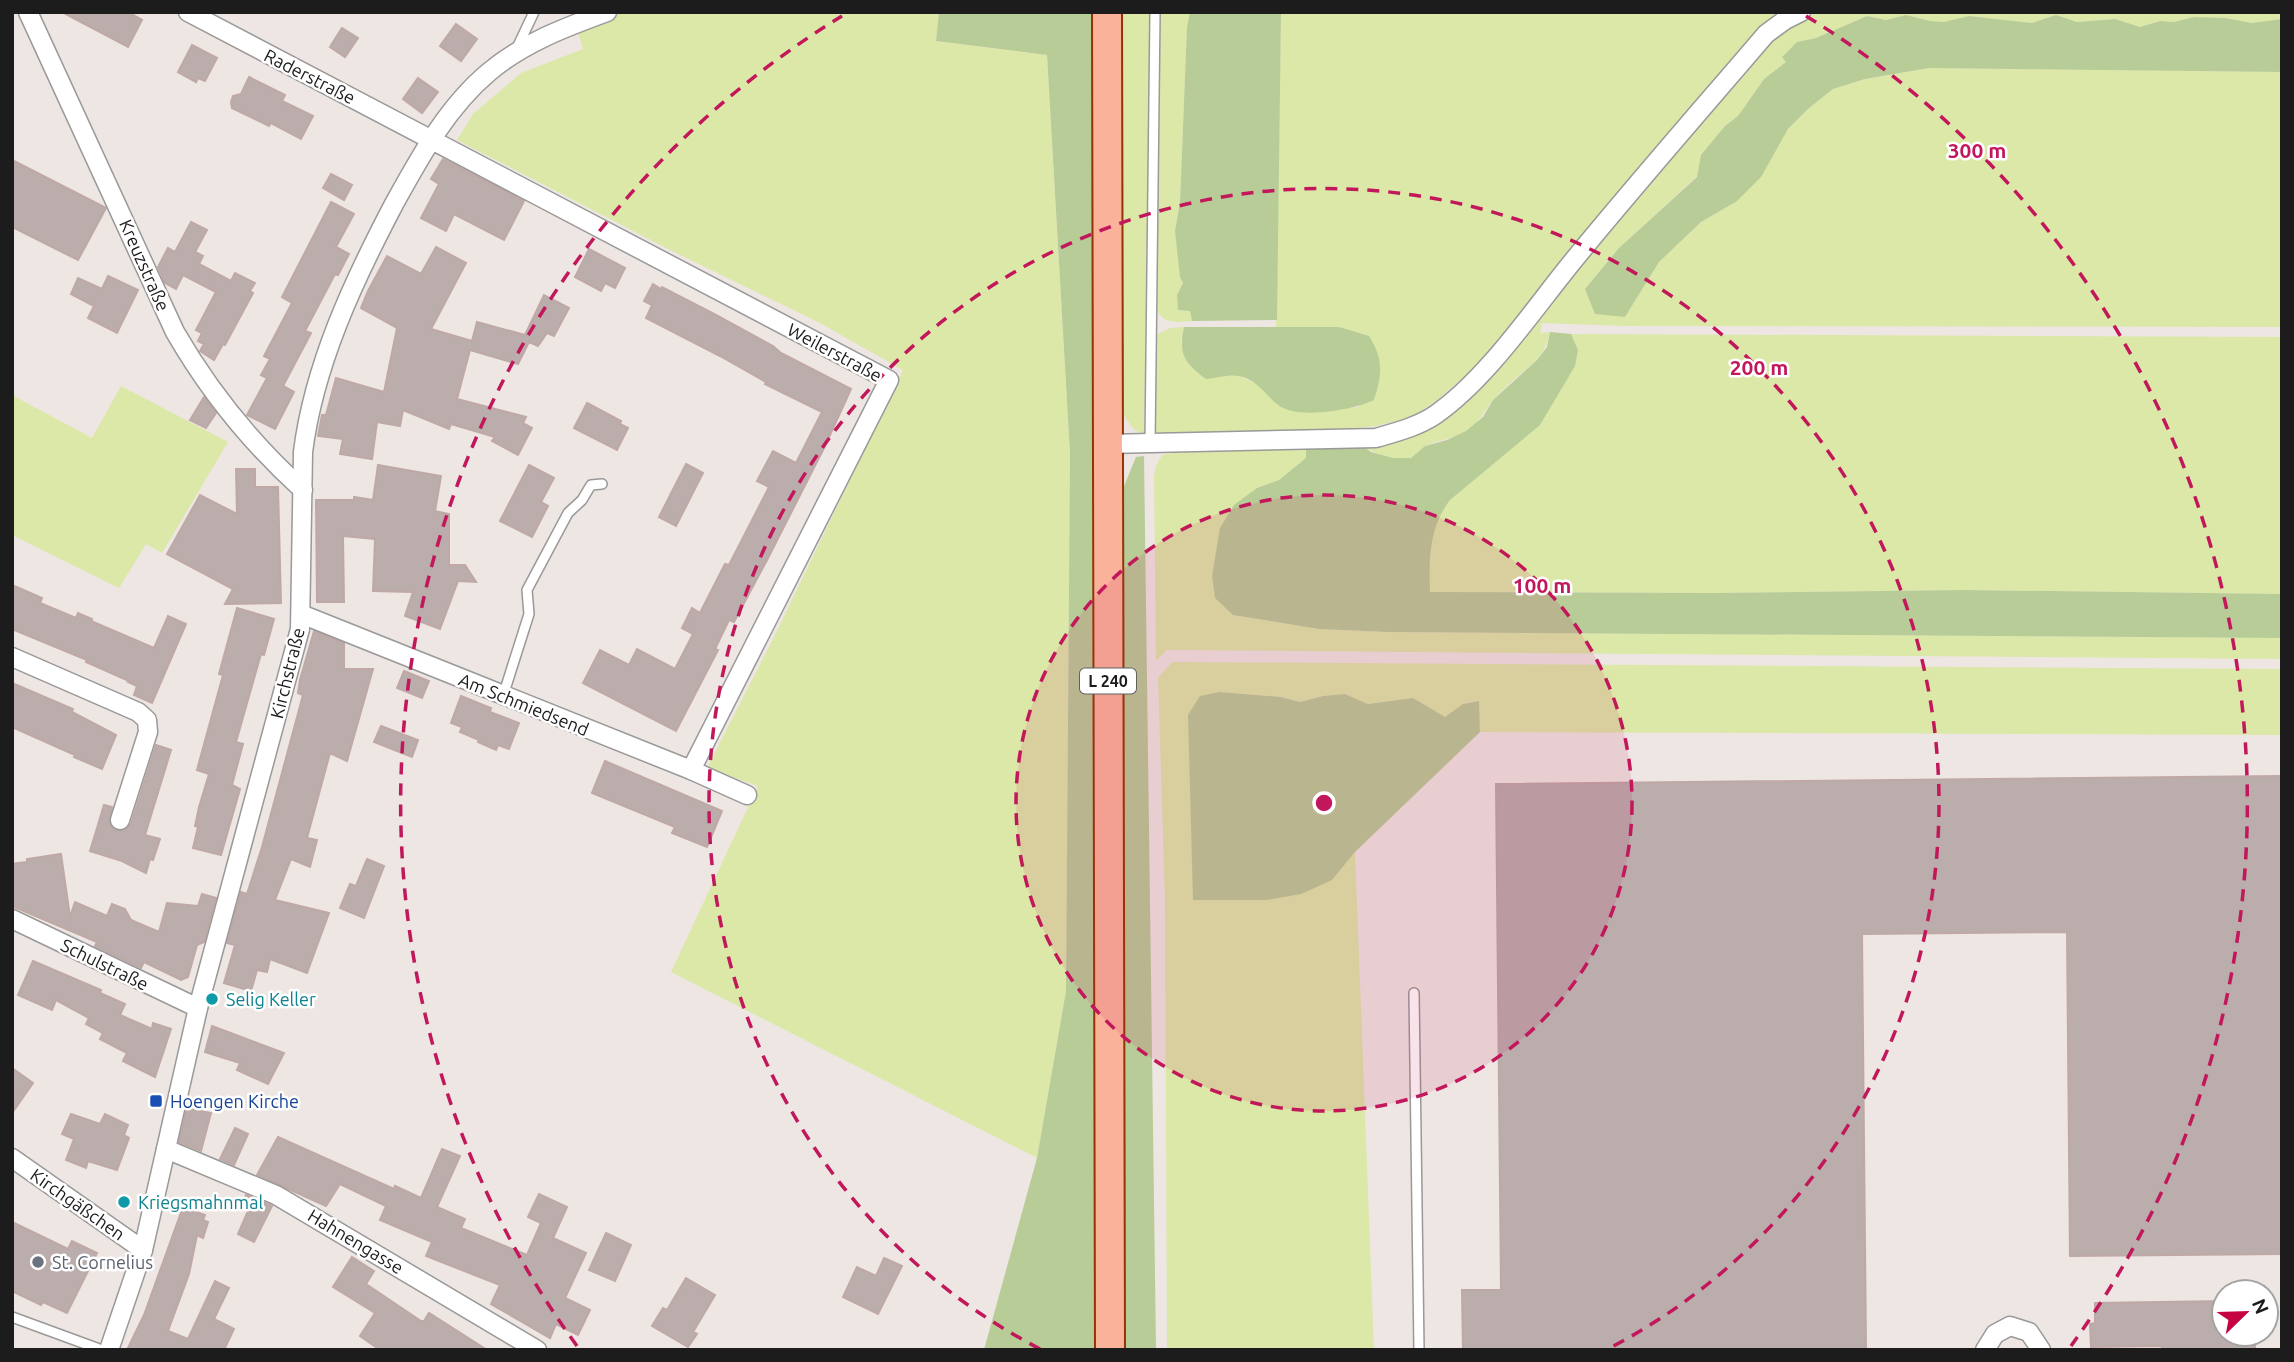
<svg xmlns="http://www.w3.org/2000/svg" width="2294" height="1362" font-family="Ubuntu,sans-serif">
  <rect width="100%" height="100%" fill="#ede6e2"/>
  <g fill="#dce8a8">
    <polygon points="572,12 939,12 936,41 1047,55 1070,454 1066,991 1037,1158 671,972 758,786 707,768 773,639 903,370 818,322 672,251 457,140 473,114 521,73 583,49"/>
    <polygon points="1119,12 1150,12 1144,435 1133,429 1121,411"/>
    <path d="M1159 12H1190L1187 27 1180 202 1175 231 1183 284 1177 295 1178 310 1190 311 1192 321C1176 322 1163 325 1156 308Z"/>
    <polygon points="1281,12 1779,12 1753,37 1630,181 1509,328 1468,373 1437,400 1412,417 1376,426 1321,431 1157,436 1154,429 1156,335 1170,328 1184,327 1181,344 1260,386 1280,407 1307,412 1359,407 1339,327 1276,327"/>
    <path d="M1818 12H2282V19L2252 23 2225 18 2194 17 2174 22 2160 21 2140 27 2115 19 2077 22 2056 15 2032 23 1970 16 1944 22 1930 21 1906 15 1886 20 1867 16 1816 38 1797 42 1786 62 1764 79 1738 116 1725 126 1702 155 1697 176 1619 248 1585 289 1625 317 1659 262 1701 222 1737 201 1774 152 1788 129 1809 108 1833 89 1865 79 1929 68 2282 72V327L1624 326 1542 323 1540 333 1550 332C1543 362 1531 363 1511 382 1505 388 1497 395 1492 401 1484 412 1479 422 1468 430 1455 439 1441 439 1427 445 1421 448 1416 456 1410 458 1395 462 1375 454 1363 446 1381 442 1400 439 1417 433 1461 418 1498 363 1526 327L1767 45 1789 26Z"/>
    <polygon points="1571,334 2282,337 2282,594 1963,590 1713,593 1429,592 1431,541 1440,512 1450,500 1483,472 1578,350"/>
    <polygon points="121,386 228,442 162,553 146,544 119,588 12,535 12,395 92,438"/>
    <polygon points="1306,449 1306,458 1279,480 1257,488 1233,615 1319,629 1387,632 2282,638 2282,659 1166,650 1156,661 1154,476 1156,466 1162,455 1189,450"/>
    <polygon points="1172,662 2282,669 2282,735 1480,732 1478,701 1463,704 1445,718 1413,698 1368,704 1345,694 1323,696 1300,702 1281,697 1219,692 1201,696 1332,880 1355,852 1374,1350 1167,1350 1165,899 1158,678"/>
  </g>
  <g fill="#b8cc97">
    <path d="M939 12H1093C1092 458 1097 904 1096 1350H984L1037 1158 1066 991 1070 453 1047 55 936 41Z"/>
    <polygon points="1190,12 1281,12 1277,320 1192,321 1190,311 1178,310 1177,295 1183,283 1180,277 1175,231 1180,202 1187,27"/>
    <polygon points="1906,15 1930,21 1944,22 1969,16 2032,23 2056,15 2077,22 2115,19 2140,27 2160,21 2174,22 2194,17 2225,18 2252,23 2282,19 2282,72 1929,68 1865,79 1833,89 1809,108 1788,129 1761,177 1737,201 1701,222 1659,262 1625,317 1595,314 1585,289 1619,248 1697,177 1701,155 1725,126 1738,116 1764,79 1786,62 1782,57 1797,42 1816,38 1867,16 1886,20"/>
    <path d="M1184 327H1339L1369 336C1384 360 1382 374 1374 400 1353 410 1298 420 1278 405 1265 395 1257 379 1239 376 1230 374 1216 378 1206 379 1185 363 1178 355 1184 327Z"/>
    <path d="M1550 332 1571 334 1578 350 1575 366 1540 425 1450 500C1429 527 1429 558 1430 592L1713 593 1963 590 2282 594V638L1387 632 1319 629 1233 615 1215 598 1212 576 1220 528 1234 505 1257 488 1279 480 1306 458V449L1363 446 1371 452 1393 458H1411L1425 446 1447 440 1466 431 1483 417 1493 400 1537 360 1547 347Z"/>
    <polygon points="1144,456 1156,1350 1119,1350 1120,496 1136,457"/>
    <polygon points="1219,692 1281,697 1300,702 1323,696 1345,694 1368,704 1413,698 1445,717 1463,704 1479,701 1480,732 1355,852 1332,880 1301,894 1267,900 1193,900 1188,715 1200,696"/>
  </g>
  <g fill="#baadab" stroke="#bfa8a5" stroke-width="2">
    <polygon points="62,12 128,12 142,20 128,47"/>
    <polygon points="456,24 477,39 461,61 440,46"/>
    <polygon points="342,28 358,38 345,57 330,47"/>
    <polygon points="192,45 217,58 205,81 198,78 196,82 178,72"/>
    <polygon points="249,77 285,95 282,101 313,116 301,139 271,123 269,126 232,108 231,102 233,96 241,94"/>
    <polygon points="418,78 438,92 422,113 403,99"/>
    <polygon points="443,159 524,201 504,240 454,214 446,231 421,218 439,184 431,179"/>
    <polygon points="12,160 106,208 78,260 12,227"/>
    <polygon points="331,174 352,185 344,200 323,188"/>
    <polygon points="331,202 354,214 336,247 349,254 338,275 335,274 305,331 311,333 283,386 294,392 275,429 247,415 267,378 261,375 270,359 264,356 292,303 282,297"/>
    <polygon points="191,222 207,230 195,252 203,256 199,264 231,281 235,273 255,283 250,291 253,293 225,345 223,344 214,360 200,351 204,344 198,341 202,333 196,330 216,292 183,275 176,289 165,283 158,267 168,248 175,252"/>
    <polygon points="436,247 466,263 431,329 472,341 477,322 525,335 544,295 569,308 554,336 547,333 538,346 529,342 518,364 470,350 457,399 526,417 523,423 532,428 518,455 492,441 495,437 451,424 449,429 403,410 400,426 377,422 372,459 340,454 343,439 318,436 322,415 326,415 336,378 384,392 397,328 361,308 368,291 387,256 421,274"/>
    <polygon points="589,249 625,268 615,288 605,283 601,291 575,277"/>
    <polygon points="108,276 138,290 117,333 88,318 94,306 71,294 78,278 102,289"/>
    <polygon points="653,284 661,289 662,287 716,315 773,346 781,353 851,389 825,446 766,562 734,622 729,620 715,649 718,650 676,731 583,683 600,650 629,665 637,649 675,669 693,634 682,628 692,608 700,613 725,564 729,565 769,487 757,481 773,451 796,463 822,412 765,384 766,382 720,356 646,318 652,305 644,301"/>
    <polygon points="204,397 216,413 206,428 190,420"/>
    <polygon points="587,403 621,421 620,424 628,428 617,450 574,428"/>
    <polygon points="686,464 703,473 676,526 659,517"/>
    <polygon points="378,465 441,476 435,511 449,514 449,565 465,565 476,582 458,581 440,629 405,616 413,592 373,591 375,539 343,536 344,602 317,602 316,500 354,500 354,497 373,500"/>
    <polygon points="529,465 554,478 541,502 548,506 532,537 500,521"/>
    <polygon points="236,469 255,469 255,487 278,487 281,603 225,604 233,589 167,554 200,495 237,514"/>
    <polygon points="12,585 42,598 40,603 76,618 78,613 92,619 91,621 154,648 168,616 186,624 152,703 134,695 137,686 128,682 129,681 86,662 87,660 12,629"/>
    <polygon points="237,608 274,619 264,655 261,654 236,742 243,744 232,785 240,789 221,855 193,848 198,827 195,826 199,807 209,774 197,770 223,675 219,674"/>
    <polygon points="314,631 344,643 344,669 373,669 347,761 330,753 307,838 317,840 310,867 291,859 275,900 329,913 307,973 270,959 267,972 257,970 251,991 224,983 235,945 227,943 241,892 247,894 262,847 303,695 298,693 300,680"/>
    <polygon points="404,671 429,681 422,698 397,688"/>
    <polygon points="12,683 73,709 72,712 116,735 102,769 74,757 75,755 12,727"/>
    <polygon points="461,696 491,708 490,712 519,723 509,749 498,745 496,750 478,742 479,740 460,732 462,727 451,723"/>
    <polygon points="381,726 418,740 412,757 374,742"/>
    <polygon points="156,745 171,750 145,835 160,839 153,860 150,859 146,873 122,861 90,851 104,805 112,807 109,822 112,828 123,831 131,824"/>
    <polygon points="605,761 722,811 707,847 672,833 675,827 592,793"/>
    <polygon points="2282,776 2282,1254 2070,1256 2067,932 1862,934 1866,1350 1463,1350 1462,1290 1501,1290 1496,784"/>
    <polygon points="61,854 70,917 75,902 107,916 112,904 125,909 131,920 159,932 167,903 198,906 202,894 216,898 204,942 197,945 188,977 181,980 144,962 141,968 95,946 97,942 12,906 12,864 27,862 27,859"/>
    <polygon points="367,859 384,866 364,918 340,908 350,884 356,886"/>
    <polygon points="33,961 101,990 100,993 125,1004 120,1015 152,1029 153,1023 171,1029 155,1077 123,1061 127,1053 100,1039 103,1033 86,1024 89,1018 56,1000 52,1010 18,995"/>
    <polygon points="212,1026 284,1053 268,1084 237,1070 240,1063 205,1052"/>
    <polygon points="12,1068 33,1083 12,1113"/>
    <polygon points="187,1108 211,1113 201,1151 179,1142"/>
    <polygon points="71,1114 100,1124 105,1114 128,1125 124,1135 129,1138 117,1170 88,1161 86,1168 66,1160 74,1139 62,1134"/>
    <polygon points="235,1128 248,1134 234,1165 220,1159"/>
    <polygon points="278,1137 394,1189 395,1186 421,1198 442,1149 460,1156 437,1207 465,1219 461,1228 527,1255 541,1223 528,1217 539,1194 567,1207 553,1238 586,1253 565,1298 590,1310 578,1335 556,1324 550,1338 491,1304 500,1285 426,1256 432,1242 380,1220 386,1206 340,1184 326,1206 257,1175"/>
    <polygon points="246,1195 272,1206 254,1242 238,1234 251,1204 243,1200"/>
    <polygon points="183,1207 205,1215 203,1220 208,1222 203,1238 197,1235 189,1274 168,1331 188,1339 215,1281 229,1288 214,1319 234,1329 224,1350 127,1350 144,1315"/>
    <polygon points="12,1222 68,1249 72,1241 97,1253 67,1313 43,1302 41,1305 12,1291"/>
    <polygon points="606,1233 631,1245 615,1281 589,1270"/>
    <polygon points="352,1257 374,1271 366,1284 421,1321 424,1321 429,1313 487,1350 380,1350 360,1336 375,1313 333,1287"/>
    <polygon points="884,1258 902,1266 878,1314 843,1297 857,1267 876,1276"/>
    <polygon points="686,1278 715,1295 693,1332 697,1334 688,1347 652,1326 663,1308 667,1310"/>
    <polygon points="2224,1301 2224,1334 2255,1334 2255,1350 2162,1350 2162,1346 2091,1347 2090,1324 2095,1323 2095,1303"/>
  </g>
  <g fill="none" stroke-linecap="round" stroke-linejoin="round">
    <defs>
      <g id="lane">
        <polyline points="516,50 534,12"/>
        <polyline points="1150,444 1155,12"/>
        <polyline points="503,696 529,614 527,590 568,513 582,500 591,485 602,484"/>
        <polyline points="1414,993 1419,1350"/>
        <polyline points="12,1317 102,1350"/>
      </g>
      <g id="street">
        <path d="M28 12 175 332C209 391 253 445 303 490"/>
        <polyline points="188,12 889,380 691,770"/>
        <path d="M1107 444 1376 438C1396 432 1417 427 1435 415 1487 379 1533 310 1573 261 1636 184 1701 110 1766 34L1785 20 1801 12"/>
        <polyline points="301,614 691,770 747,795"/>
        <polyline points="12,657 138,712 147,720 148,732 120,820"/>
        <polyline points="12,919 198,1008"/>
        <polyline points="166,1149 276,1195 537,1350"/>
        <polyline points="12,1158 143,1250"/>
        <path d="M109 1350 143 1250 198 1008 300 629 303 452C314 365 353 282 394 204 420 157 447 107 489 72 523 43 566 27 607 12"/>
        <polyline points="1985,1350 1995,1334 2010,1326 2029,1332 2041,1350"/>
      </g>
      <polyline id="primary" points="1107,12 1110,1350"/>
    </defs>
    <use href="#lane" stroke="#999" stroke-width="12"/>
    <use href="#street" stroke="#999" stroke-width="21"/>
    <use href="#primary" stroke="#923502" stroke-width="32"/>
    <use href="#lane" stroke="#fff" stroke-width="9"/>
    <use href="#street" stroke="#fff" stroke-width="18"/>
    <use href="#primary" stroke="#fab29a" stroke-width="28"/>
  </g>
  <circle cx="1324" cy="803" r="308" fill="#c2185b" fill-opacity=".12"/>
  <g fill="none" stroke="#c2185b" stroke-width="3.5" stroke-dasharray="12 9">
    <circle cx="1324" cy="803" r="308"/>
    <path d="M1040 1349A615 615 0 1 1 1608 1349"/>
    <path d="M577 1346A923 923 0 0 1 842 16M1806 16A923 923 0 0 1 2071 1346"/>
  </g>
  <g fill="#0f9aa8" stroke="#fff" stroke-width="2.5">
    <circle cx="212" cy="999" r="7"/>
    <circle cx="124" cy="1202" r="7"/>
  </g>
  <rect fill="#1a4fb4" stroke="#fff" stroke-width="2.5" x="149" y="1094" width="14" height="14" rx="3.5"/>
  <circle fill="#6b7280" stroke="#fff" stroke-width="2.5" cx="38" cy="1262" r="7"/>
  <g text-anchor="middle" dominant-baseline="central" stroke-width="5" stroke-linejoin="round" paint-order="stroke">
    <rect fill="#fff" stroke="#606060" stroke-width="2" x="1080" y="668.5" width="56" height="25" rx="5"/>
    <g font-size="16" font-weight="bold" fill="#1c1c1c">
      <text x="1108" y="681">L 240</text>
    </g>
    <g font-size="18" fill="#1c1c1c" stroke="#fff">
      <text transform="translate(310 76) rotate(27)">Raderstraße</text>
      <text transform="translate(145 265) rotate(66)">Kreuzstraße</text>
      <text transform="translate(835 352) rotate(28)">Weilerstraße</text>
      <text transform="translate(287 673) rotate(-76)">Kirchstraße</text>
      <text transform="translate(524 704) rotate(22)">Am Schmiedsend</text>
      <text transform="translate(105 964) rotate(26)">Schulstraße</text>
      <text transform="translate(78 1204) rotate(35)">Kirchgäßchen</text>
      <text transform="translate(356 1241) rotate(31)">Hahnengasse</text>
    </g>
    <g font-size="18" fill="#0d838f" stroke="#fff" text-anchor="start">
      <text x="226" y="999">Selig Keller</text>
      <text x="138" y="1202">Kriegsmahnmal</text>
    </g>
    <g font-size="18" fill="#164399" stroke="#fff" text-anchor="start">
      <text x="170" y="1101">Hoengen Kirche</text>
    </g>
    <g font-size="18" fill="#5b616d" stroke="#fff" text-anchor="start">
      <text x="52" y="1262">St. Cornelius</text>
    </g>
  </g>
  <circle cx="1324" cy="803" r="10" fill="#c2185b" stroke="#fff" stroke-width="3.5"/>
  <g font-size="21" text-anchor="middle" font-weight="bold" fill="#c2185b" stroke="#fff" stroke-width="5" stroke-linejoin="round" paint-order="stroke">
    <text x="1977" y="158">300 m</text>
    <text x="1759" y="375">200 m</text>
    <text x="1542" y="593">100 m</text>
  </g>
  <rect width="2294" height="1362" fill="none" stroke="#1c1c1c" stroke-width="28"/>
  <g transform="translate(2245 1313) rotate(67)"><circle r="33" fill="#ffffff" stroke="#a4a4a4" stroke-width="2"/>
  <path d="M0-5L12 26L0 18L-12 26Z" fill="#c50341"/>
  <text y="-10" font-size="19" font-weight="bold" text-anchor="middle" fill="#1c1c1c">N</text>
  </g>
</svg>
